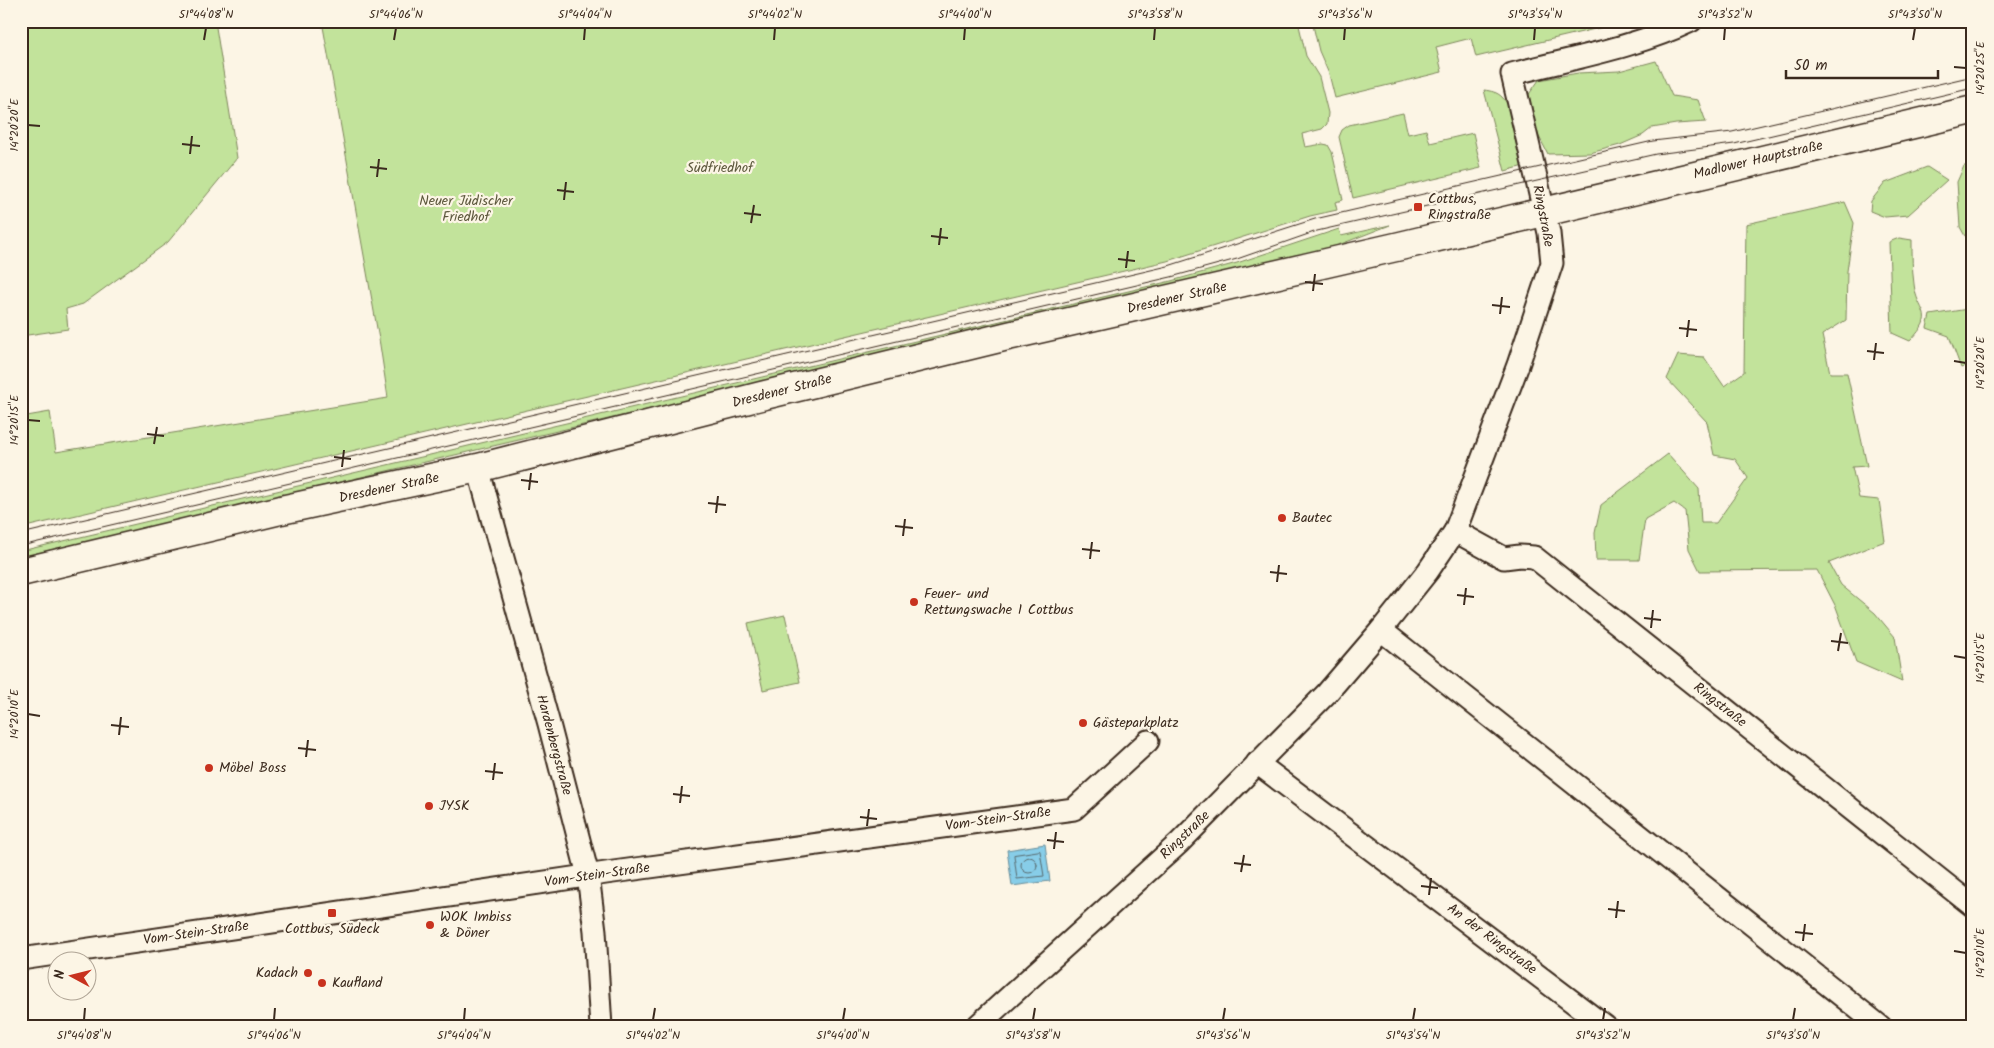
<svg xmlns="http://www.w3.org/2000/svg" width="1994" height="1048" font-family="Kalam,sans-serif">
  <rect width="100%" height="100%" fill="#fcf5e5"/>
  <filter id="ink" filterUnits="userSpaceOnUse"><feTurbulence type="fractalNoise" baseFrequency=".02" numOctaves="2"/><feDisplacementMap in="SourceGraphic" scale="10" xChannelSelector="R" yChannelSelector="G"/><feConvolveMatrix kernelMatrix="1 2 1 2 8 2 1 2 1" color-interpolation-filters="sRGB"/></filter>
  <g filter="url(#ink)">
    <g fill="#c2e39b" stroke="#7e865c">
      <polygon points="21,21 215,21 237,158 168,242 83,304 66,309 68,329 21,336"/>
      <polygon points="322,21 1298,21 1306,56 1319,77 1328,113 1327,124 1322,129 1302,134 1305,147 1323,144 1328,145 1332,152 1343,200 1335,202 1337,210 1310,216 1167,261 21,528 21,417 50,412 56,452 388,398 380,345"/>
      <polygon points="1312,21 1629,21 1476,57 1471,38 1436,47 1442,72 1335,98 1329,74 1319,51"/>
      <polygon points="1656,61 1672,96 1698,100 1706,122 1676,124 1652,128 1643,135 1620,145 1590,153 1548,154 1535,129 1527,97 1539,80 1578,73 1619,71"/>
      <path d="M1484 90C1491 91 1497 92 1502 97 1515 109 1520 149 1524 166L1505 171Z"/>
      <polygon points="1403,113 1408,134 1426,130 1430,143 1473,133 1481,168 1353,198 1339,137 1342,130 1349,125"/>
      <polygon points="1964,166 1973,166 1973,239 1965,236 1960,227 1957,182"/>
      <polygon points="1927,167 1947,180 1908,215 1885,217 1870,211 1871,201 1885,183"/>
      <polygon points="1845,202 1854,223 1847,271 1846,320 1822,335 1830,373 1847,373 1867,466 1852,467 1859,498 1879,500 1885,541 1829,563 1841,585 1875,613 1895,637 1902,682 1856,662 1836,607 1817,570 1700,571 1689,549 1685,511 1674,503 1645,519 1639,560 1596,560 1595,533 1601,505 1668,454 1699,489 1701,523 1716,523 1748,478 1735,459 1714,455 1707,422 1667,379 1678,355 1704,357 1724,386 1744,372 1746,224"/>
      <polygon points="1390,225 1323,251 21,557 21,551 1171,281 1237,263 1339,229 1341,236"/>
      <path d="M1899 238 1912 240C1912 255 1912 270 1914 284 1917 314 1938 312 1910 341L1892 333 1889 242Z"/>
      <polygon points="1973,260 1973,363 1961,368 1949,336 1927,328 1930,315 1968,309 1968,265"/>
      <polygon points="785,615 800,682 763,690 748,623"/>
    </g>
    <polygon fill="#87cde8" stroke="#698c97" points="1045,844 1050,881 1012,886 1007,850"/>
    <g fill="none" stroke-linecap="round" stroke-linejoin="round">
      <g stroke="#596b6f" stroke-width="1">
        <polygon points="1040,851 1044,876 1017,879 1014,855"/>
        <circle cx="1029" cy="865" r="8"/>
      </g>
      <defs>
        <g id="minor">
          <polyline points="478,468 549,724 588,875 595,931 601,1027"/>
          <polyline points="1455,531 1504,558 1520,556 1534,557 1973,906"/>
          <polyline points="1381,630 1881,1027"/>
          <polyline points="1257,763 1606,1027"/>
          <polyline points="21,959 606,873 1074,809 1148,741"/>
          <path d="M976 1027 1179 843 1327 693 1381 630 1428 571 1455 531 1518 365 1552 263 1549 233 1512 74C1572 58 1634 48 1691 21"/>
        </g>
        <polyline id="major" points="21,572 281,510 478,468 761,396 1008,336 1396,247 1973,110"/>
      </defs>
      <use href="#minor" stroke="#3b2a1e" stroke-width="25"/>
      <use href="#major" stroke="#3b2a1e" stroke-width="31"/>
      <use href="#minor" stroke="#fcf5e5" stroke-width="21"/>
      <use href="#major" stroke="#fcf5e5" stroke-width="28"/>
      <g stroke="#3b2a1e" stroke-width="1">
        <polyline points="21,534 1168,266 1315,219 1653,141 1732,132 1973,76"/>
        <polyline points="21,546 1171,277 1237,259 1317,231 1656,154 1734,144 1973,88"/>
      </g>
    </g>
  </g>
  <path fill="none" stroke="#3b2a1e" stroke-width="2" d="M204 40 206 28M394 40 396 28M584 40 585 28M774 40 775 28M964 40 965 28M1154 40 1155 28M1344 40 1345 28M1534 40 1535 28M1724 40 1725 28M1913 40 1915 28M1954 67 1966 68M28 125 40 126M182 144 200 146M190 154 192 136M370 167 387 169M377 177 379 159M557 190 574 192M564 200 566 182M744 213 761 215M751 223 754 205M931 236 948 238M939 245 941 228M1118 259 1135 261M1126 268 1128 251M1305 282 1323 284M1313 291 1315 274M1492 305 1510 307M1500 314 1502 297M1679 328 1697 330M1687 337 1689 320M1867 351 1884 353M1874 360 1876 343M1954 361 1966 363M28 420 40 421M147 434 164 436M154 444 157 427M334 457 351 459M342 467 344 450M521 480 538 482M529 490 531 473M708 503 726 505M716 513 718 496M895 526 913 528M903 536 905 519M1082 549 1100 551M1090 559 1092 542M1270 572 1287 574M1277 582 1279 565M1457 595 1474 597M1464 605 1466 588M1644 618 1661 620M1651 628 1653 610M1831 641 1848 643M1838 651 1841 633M1954 656 1966 658M28 714 40 716M111 725 129 727M119 735 121 717M298 748 316 750M306 757 308 740M485 771 503 773M493 780 495 763M673 794 690 796M680 803 682 786M860 817 877 819M867 826 869 809M1047 840 1064 842M1054 849 1056 832M1234 863 1251 865M1241 872 1244 855M1421 886 1438 888M1429 895 1431 878M1608 909 1625 911M1616 918 1618 901M1795 932 1813 934M1803 941 1805 924M1954 951 1966 953M84 1020 85 1008M274 1020 275 1008M464 1020 465 1008M653 1020 655 1008M843 1020 845 1008M1033 1020 1035 1008M1223 1020 1225 1008M1413 1020 1415 1008M1603 1020 1605 1008M1793 1020 1795 1008"/>
  <g fill="#c8321e" stroke="#fcf5e5" stroke-width="2">
    <rect x="1413" y="202" width="10" height="10" rx="2.5"/>
    <circle cx="1282" cy="518" r="5"/>
    <circle cx="914" cy="602" r="5"/>
    <circle cx="1083" cy="723" r="5"/>
    <circle cx="209" cy="768" r="5"/>
    <circle cx="429" cy="806" r="5"/>
    <rect x="327" y="908" width="10" height="10" rx="2.5"/>
    <circle cx="430" cy="925" r="5"/>
    <circle cx="308" cy="973" r="5"/>
    <circle cx="322" cy="983" r="5"/>
  </g>
  <g text-anchor="middle" dominant-baseline="central" stroke-width="4.5" stroke-linejoin="round" paint-order="stroke">
    <g font-size="14" fill="#3b2a1e" stroke="#fcf5e5">
      <text transform="translate(1758 160) rotate(-13)">Madlower Hauptstraße</text>
      <text transform="translate(1543 216) rotate(79)">Ringstraße</text>
      <text transform="translate(1177 298) rotate(-13)">Dresdener Straße</text>
      <text transform="translate(782 391) rotate(-14)">Dresdener Straße</text>
      <text transform="translate(389 488) rotate(-12)">Dresdener Straße</text>
      <text transform="translate(1720 705) rotate(38)">Ringstraße</text>
      <text transform="translate(554 745) rotate(75)">Hardenbergstraße</text>
      <text transform="translate(998 819) rotate(-8)">Vom-Stein-Straße</text>
      <text transform="translate(1185 835) rotate(-44)">Ringstraße</text>
      <text transform="translate(597 875) rotate(-8)">Vom-Stein-Straße</text>
      <text transform="translate(196 933) rotate(-8)">Vom-Stein-Straße</text>
      <text transform="translate(1492 939) rotate(37)">An der Ringstraße</text>
    </g>
    <g font-size="14" fill="#5d583d" stroke="#fcf5e5">
      <text x="720" y="168">Südfriedhof</text>
      <text x="466" y="201">Neuer Jüdischer<tspan x="466" dy="16">Friedhof</tspan></text>
    </g>
    <g font-size="14" fill="#3b2a1e" stroke="#fcf5e5" text-anchor="start">
      <text x="1428" y="199">Cottbus,<tspan x="1428" dy="16">Ringstraße</tspan></text>
      <text x="1292" y="518">Bautec</text>
      <text x="924" y="594">Feuer- und<tspan x="924" dy="16">Rettungswache 1 Cottbus</tspan></text>
      <text x="1093" y="723">Gästeparkplatz</text>
      <text x="219" y="768">Möbel Boss</text>
      <text x="439" y="806">JYSK</text>
      <text x="440" y="917">WOK Imbiss<tspan x="440" dy="16">&amp; Döner</tspan></text>
      <text x="332" y="929" text-anchor="middle">Cottbus, Südeck</text>
      <text x="298" y="973" text-anchor="end">Kadach</text>
      <text x="332" y="983">Kaufland</text>
    </g>
  </g>
  <rect width="1994" height="1048" fill="none" stroke="#fcf5e5" stroke-width="55"/>
  <g transform="translate(72 976) rotate(277)"><circle r="24" fill="#fcf5e5" stroke="#afa495"/>
  <path d="M0-4L9 19L0 12L-9 19Z" fill="#c8321e"/>
  <text y="-8" font-size="14" font-weight="bold" text-anchor="middle" fill="#3b2a1e">N</text>
  </g>
  <path d="M1786 70v8h152v-8" fill="none" stroke="#3b2a1e" stroke-width="2.5"/>
  <text x="1794" y="70" font-size="15" fill="#3b2a1e" stroke="#fcf5e5" stroke-width="4" paint-order="stroke">50 m</text>
  <rect x="28" y="28" width="1938" height="992" fill="none" stroke="#3b2a1e" stroke-width="2"/>
  <g font-size="12" text-anchor="middle" fill="#3b2a1e">
    <text x="206" y="18">51°44'08"N</text>
    <text x="396" y="18">51°44'06"N</text>
    <text x="585" y="18">51°44'04"N</text>
    <text x="775" y="18">51°44'02"N</text>
    <text x="965" y="18">51°44'00"N</text>
    <text x="1155" y="18">51°43'58"N</text>
    <text x="1345" y="18">51°43'56"N</text>
    <text x="1535" y="18">51°43'54"N</text>
    <text x="1725" y="18">51°43'52"N</text>
    <text x="1915" y="18">51°43'50"N</text>
    <text transform="translate(1980 68) rotate(-90)" y="4">14°20'25"E</text>
    <text transform="translate(14 125) rotate(-90)" y="4">14°20'20"E</text>
    <text transform="translate(1980 363) rotate(-90)" y="4">14°20'20"E</text>
    <text transform="translate(14 420) rotate(-90)" y="4">14°20'15"E</text>
    <text transform="translate(1980 658) rotate(-90)" y="4">14°20'15"E</text>
    <text transform="translate(14 714) rotate(-90)" y="4">14°20'10"E</text>
    <text transform="translate(1980 953) rotate(-90)" y="4">14°20'10"E</text>
    <text x="84" y="1039">51°44'08"N</text>
    <text x="274" y="1039">51°44'06"N</text>
    <text x="464" y="1039">51°44'04"N</text>
    <text x="653" y="1039">51°44'02"N</text>
    <text x="843" y="1039">51°44'00"N</text>
    <text x="1033" y="1039">51°43'58"N</text>
    <text x="1223" y="1039">51°43'56"N</text>
    <text x="1413" y="1039">51°43'54"N</text>
    <text x="1603" y="1039">51°43'52"N</text>
    <text x="1793" y="1039">51°43'50"N</text>
  </g>
</svg>
